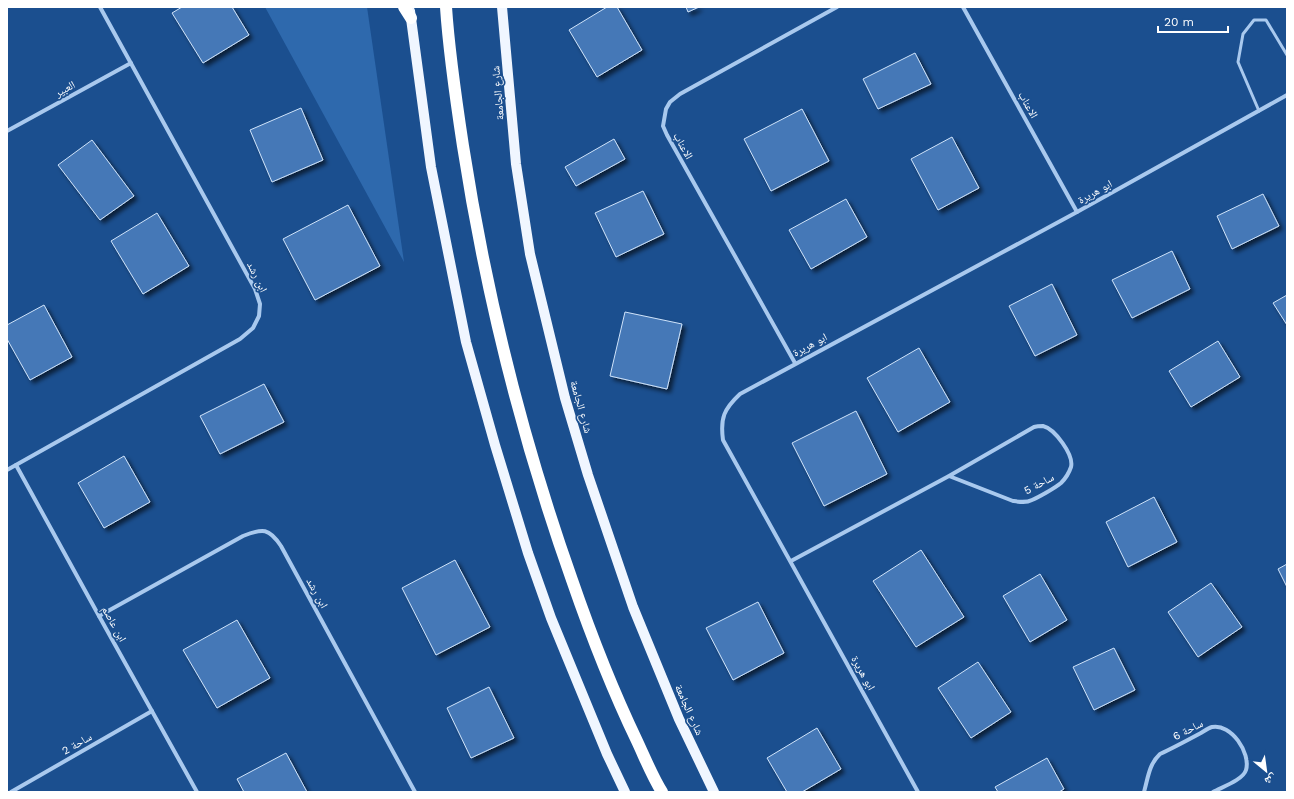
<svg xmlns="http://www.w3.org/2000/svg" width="1294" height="799" font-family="'Work Sans','Noto Naskh Arabic',sans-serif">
  <defs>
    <filter id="shadow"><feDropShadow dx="3.5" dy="3.5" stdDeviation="2" flood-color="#0009"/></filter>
  </defs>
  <rect width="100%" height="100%" fill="#1b4f8f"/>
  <polygon fill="#2e69ad" points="265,7 367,7 404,262"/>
  <g fill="#4478b7" stroke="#cfe3fa" filter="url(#shadow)">
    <polygon points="182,7 232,7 249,35 203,63 172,13"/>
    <polygon points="607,7 617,7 642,50 597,77 569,30"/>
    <polygon points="686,7 699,7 688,12"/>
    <polygon points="915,53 931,84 878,109 863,79"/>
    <polygon points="301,108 323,160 272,182 250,130"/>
    <polygon points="802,109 829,161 771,191 744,139"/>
    <polygon points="952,137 979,188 938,210 911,159"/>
    <polygon points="614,139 625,159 576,186 565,167"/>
    <polygon points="92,140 134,196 100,220 58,165"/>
    <polygon points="643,191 664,234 616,257 595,213"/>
    <polygon points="1263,194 1279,226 1232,249 1217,216"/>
    <polygon points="846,199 867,237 811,269 789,230"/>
    <polygon points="348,205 380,266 315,300 283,239"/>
    <polygon points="157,213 189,266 143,294 111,241"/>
    <polygon points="1172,251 1190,289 1132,318 1112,280"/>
    <polygon points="1052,284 1077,335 1035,356 1009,306"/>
    <polygon points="1287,295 1287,325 1273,303"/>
    <polygon points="44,305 72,357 30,380 7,339 7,325"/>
    <polygon points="625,312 682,324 667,389 610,376"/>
    <polygon points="1218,341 1240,377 1191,407 1169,371"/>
    <polygon points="919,348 950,402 898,432 867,378"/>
    <polygon points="264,384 284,422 220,454 200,416"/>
    <polygon points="856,411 887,474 824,506 792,443"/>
    <polygon points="124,456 150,502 104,528 78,483"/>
    <polygon points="1154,497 1177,542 1128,567 1106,522"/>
    <polygon points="921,550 964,617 916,647 873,581"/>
    <polygon points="455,560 490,627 436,655 402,588"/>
    <polygon points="1287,564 1287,587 1278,569"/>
    <polygon points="1040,574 1067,620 1030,642 1003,596"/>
    <polygon points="1211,583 1242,627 1198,657 1168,612"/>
    <polygon points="758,602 784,653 733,680 706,628"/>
    <polygon points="237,620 270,678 217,708 183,650"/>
    <polygon points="1114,648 1135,690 1094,710 1073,667"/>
    <polygon points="978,662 1011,712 971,738 938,688"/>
    <polygon points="489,687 514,738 471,758 447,708"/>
    <polygon points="817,728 841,769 802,792 787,792 767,758"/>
    <polygon points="286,753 307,792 244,792 237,779"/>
    <polygon points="1047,758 1064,789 1059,792 998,792 995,787"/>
  </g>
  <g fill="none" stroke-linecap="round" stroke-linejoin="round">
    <polyline stroke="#a9c9ee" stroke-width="3" points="1259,111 1238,62 1243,34 1254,20 1266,20 1287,55"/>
    <g stroke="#a9c9ee" stroke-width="4">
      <polyline points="963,7 1077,212"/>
      <polyline points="7,131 131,63"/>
      <polyline points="795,363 667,135 663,126 666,109 670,102 680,94 837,7"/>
      <polyline points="16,465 99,616 197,792"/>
      <polyline points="7,470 240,339 253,328 259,316 260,304 255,289 100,7"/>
      <path d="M791 561 949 476 1034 427C1037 426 1041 426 1043 426 1055 429 1074 455 1071 467 1069 473 1065 479 1061 483 1055 488 1039 497 1032 500 1026 503 1020 502 1013 501L949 476"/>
      <path d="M99 616 243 536C263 528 269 528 281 546L415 792"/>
      <polyline points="11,792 152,711"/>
      <path d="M918 792 723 440C720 418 724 409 740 394L1077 212 1287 95"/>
      <path d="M1144 792C1148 778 1149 764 1160 754 1173 748 1186 741 1199 734 1203 732 1208 728 1212 727 1231 723 1251 753 1246 770 1243 780 1222 787 1213 792"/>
    </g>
    <g stroke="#f0f6ff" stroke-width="10">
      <polyline points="502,7 516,164 530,254 565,398 588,475 633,607 679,719 714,792"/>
      <polyline points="410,11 431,167 466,342 495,445 528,553 551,618 607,754 625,792"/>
    </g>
    <g stroke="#fff" stroke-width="12">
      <polyline points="404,7 411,18"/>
      <path d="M446 7C449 53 456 100 463 146 486 294 522 439 572 580 591 635 612 689 637 741 645 758 652 776 662 792"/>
    </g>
  </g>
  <g text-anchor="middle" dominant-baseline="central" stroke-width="3.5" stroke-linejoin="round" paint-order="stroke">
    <g font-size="11" fill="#fff" stroke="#1b4f8f">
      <text transform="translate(65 89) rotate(-29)">العبير</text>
      <text transform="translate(498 93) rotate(-95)">شارع الجامعة</text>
      <text transform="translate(1028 105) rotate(61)">الاعناب</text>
      <text transform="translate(683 146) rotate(61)">الاعناب</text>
      <text transform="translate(1095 192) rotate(-29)">ابو هريرة</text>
      <text transform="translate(257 277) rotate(64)">ابن رشد</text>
      <text transform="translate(810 345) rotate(-28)">ابو هريرة</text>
      <text transform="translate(581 407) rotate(74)">شارع الجامعة</text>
      <text transform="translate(1039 484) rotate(-28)">ساحة 5</text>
      <text transform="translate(317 593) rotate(61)">ابن رشد</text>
      <text transform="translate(114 624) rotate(61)">ابن عاصم</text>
      <text transform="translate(863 673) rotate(61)">ابو هريرة</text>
      <text transform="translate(689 710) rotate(66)">شارع الجامعة</text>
      <text transform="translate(1188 730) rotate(-27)">ساحة 6</text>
      <text transform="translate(77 744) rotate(-30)">ساحة 2</text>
    </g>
  </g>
  <rect width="1294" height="799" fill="none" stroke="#ffffff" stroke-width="16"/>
  <g transform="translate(1266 771) rotate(151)" stroke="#1b4f8f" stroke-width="3" paint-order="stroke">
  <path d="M0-3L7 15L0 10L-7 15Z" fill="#ffffff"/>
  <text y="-6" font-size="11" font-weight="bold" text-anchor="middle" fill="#ffffff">ش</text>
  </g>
  <path d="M1158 26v6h70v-6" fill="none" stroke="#ffffff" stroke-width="2"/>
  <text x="1164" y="26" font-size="12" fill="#ffffff" stroke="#1b4f8f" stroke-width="3" paint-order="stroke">20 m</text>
</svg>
